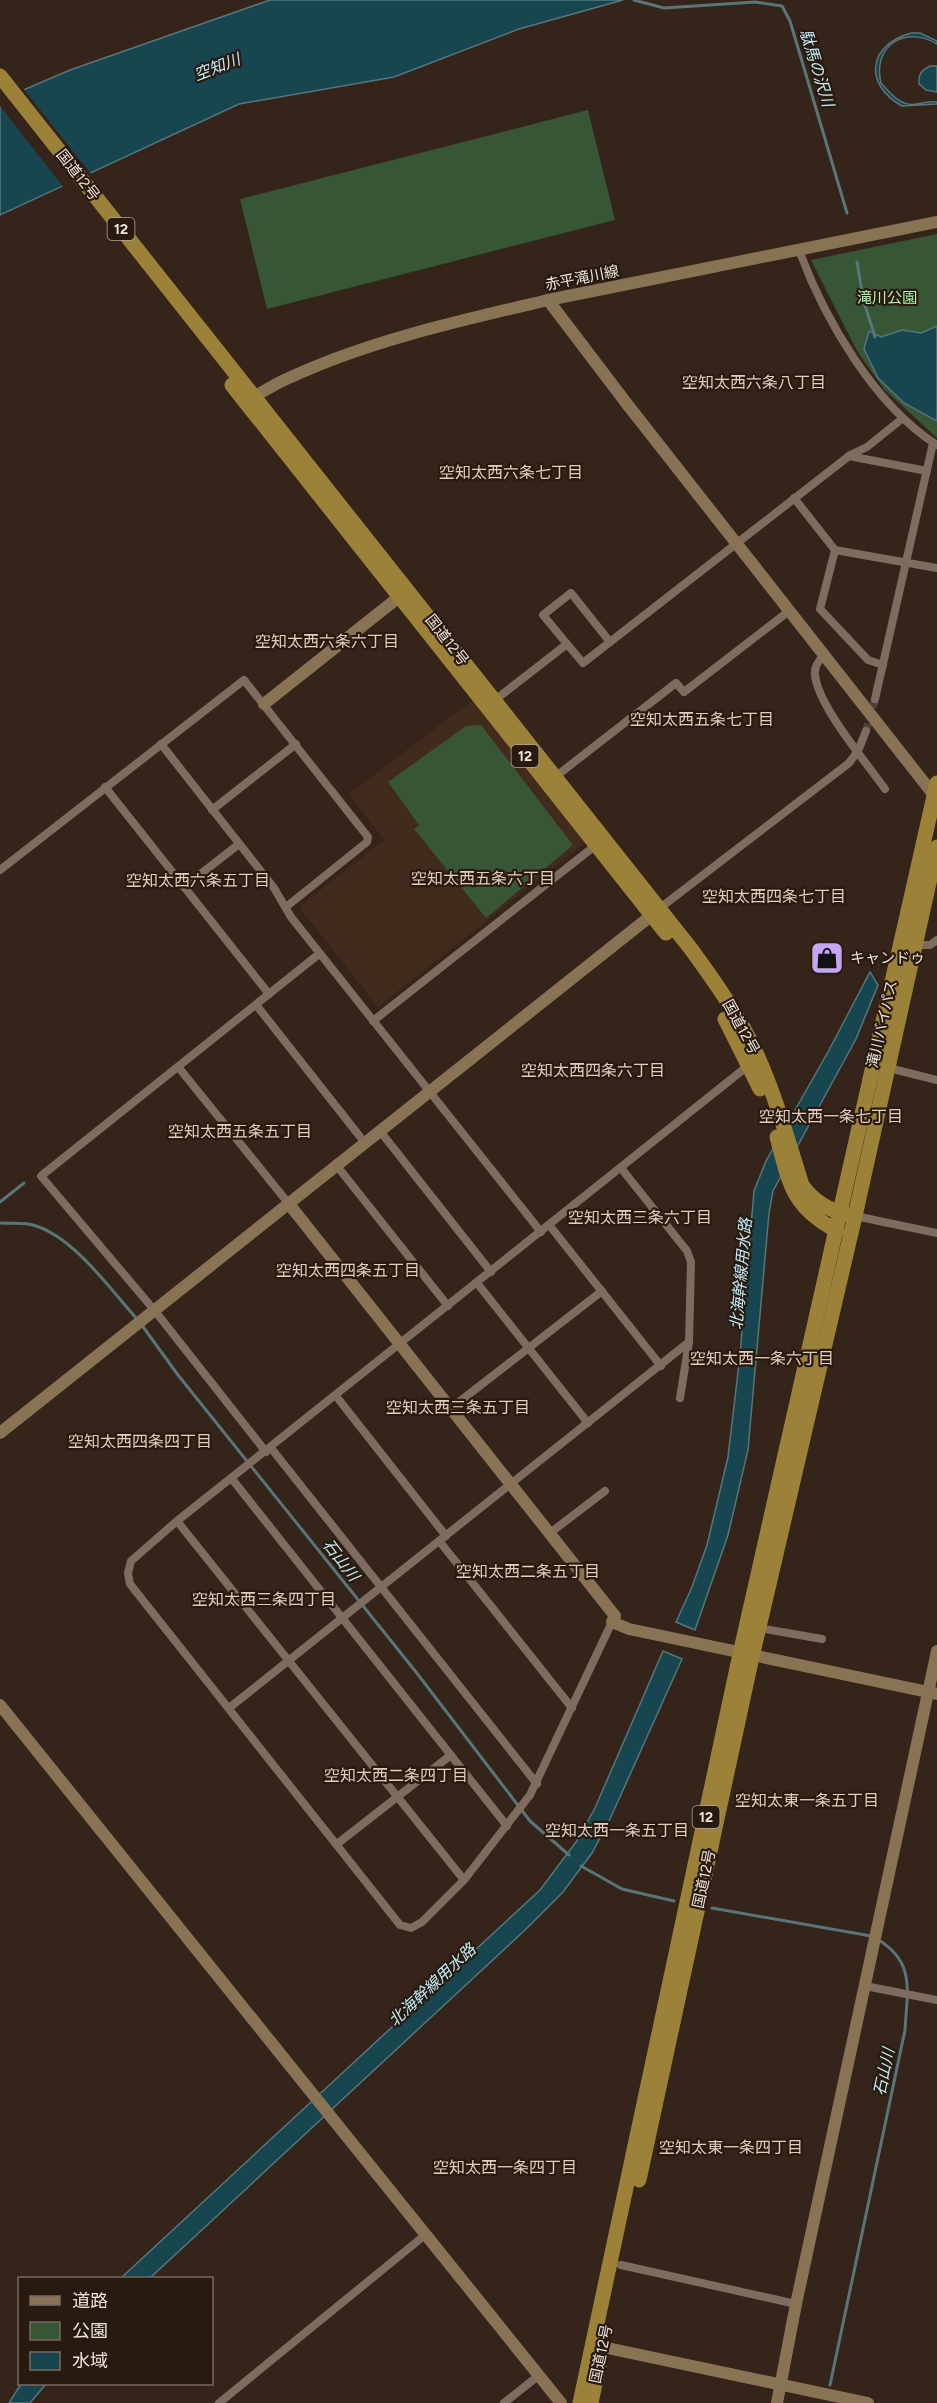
<svg xmlns="http://www.w3.org/2000/svg" width="937" height="2403" font-family="Figtree,'Noto Sans JP',sans-serif">
  <rect width="100%" height="100%" fill="#342419"/>
  <polygon fill="#412b1c" points="473,700 587,841 378,1007 299,907 384,840 349,794"/>
  <g fill="#375636">
    <polygon points="588,110 615,220 267,309 240,199"/>
    <polygon points="937,234 937,438 884,389 857,351 811,260"/>
    <polygon points="481,725 573,845 486,918 414,829 419,825 388,782 466,726"/>
  </g>
  <g fill="#174650" stroke="#58757a" stroke-width="1.5">
    <polygon points="270,0 623,0 519,29 394,77 239,104 0,215 0,100 70,70"/>
    <path d="M911 33H920L937 41V44C905 25 872 46 881 83 892 95 901 107 917 104 924 103 930 101 937 102V104L902 106C863 84 868 45 911 33Z"/>
    <path d="M930 66H937V92L926 90 919 84C918 74 922 70 930 66Z"/>
    <polygon points="937,326 937,421 904,403 878,378 864,349 869,331 881,337 902,330 921,333"/>
    <polygon points="870,972 878,985 856,1039 773,1191 769,1213 748,1450 728,1535 695,1630 676,1622 692,1587 707,1545 728,1457 740,1355 754,1191 766,1161 828,1052"/>
    <polygon points="663,1651 682,1659 610,1819 592,1853 563,1892 524,1931 150,2278 121,2278 540,1890 576,1842 595,1808"/>
    <polygon points="21,2384 46,2384 30,2403 9,2403"/>
  </g>
  <polygon fill="#342419" points="22,87 92,175 64,188 0,106 0,97"/>
  <g fill="none" stroke-linecap="round" stroke-linejoin="round">
    <g stroke="#58757a" stroke-width="3">
      <polyline points="634,0 664,8 755,2 782,6 790,21 847,213"/>
      <polyline points="857,262 863,299 875,337"/>
      <polyline points="0,1202 24,1183"/>
      <path d="M0 1223C10 1224 23 1222 33 1225 73 1236 110 1289 137 1319"/>
      <polyline points="141,1324 178,1375 416,1672 530,1821 569,1855"/>
      <polyline points="581,1866 622,1889 674,1901"/>
      <polyline points="712,1908 871,1936"/>
      <path d="M830 2385 905 2030C907 1991 916 1962 877 1939"/>
    </g>
    <polyline stroke="#504136" stroke-width="8" stroke-dasharray="8 4" stroke-linecap="butt" points="866,731 875,699"/>
    <g stroke="#7f6c60" stroke-width="8">
      <path d="M799 250C824 318 874 405 937 445"/>
      <polyline points="850,455 867,447 903,418"/>
      <polyline points="794,498 835,550 937,568"/>
      <polyline points="835,550 820,609 868,660 883,665"/>
      <polyline points="567,644 543,615 571,593 610,642"/>
      <path d="M824 655C818 661 814 667 815 675 818 706 866 762 885 789"/>
      <polyline points="875,699 933,443"/>
      <polyline points="495,700 567,644 583,663 849,456 927,471"/>
      <polyline points="161,744 274,888 291,917 541,1232"/>
      <polyline points="555,777 676,683 684,692 789,611"/>
      <polyline points="105,787 269,994"/>
      <polyline points="212,810 296,744"/>
      <polyline points="0,870 244,680 368,837 367,842 286,907"/>
      <polyline points="184,887 239,844"/>
      <polyline points="660,908 849,763 858,751 866,731"/>
      <polyline points="915,945 930,945 937,940"/>
      <polyline points="257,1006 365,1143"/>
      <polyline points="373,1021 596,845"/>
      <polyline points="885,1067 937,1080"/>
      <polyline points="179,1068 289,1204"/>
      <polyline points="380,1131 491,1272"/>
      <polyline points="337,1166 448,1306"/>
      <polyline points="621,1168 687,1251 691,1262 689,1342 680,1398"/>
      <polyline points="855,1216 937,1233"/>
      <polyline points="550,1226 661,1366"/>
      <polyline points="477,1283 588,1423"/>
      <polyline points="336,1396 446,1536"/>
      <polyline points="450,1409 602,1291"/>
      <polyline points="271,1448 537,1784"/>
      <polyline points="266,1452 155,1311 41,1176 319,954"/>
      <polyline points="232,1479 507,1826"/>
      <polyline points="177,1521 464,1880"/>
      <polyline points="550,1533 605,1491"/>
      <polyline points="440,1542 572,1708"/>
      <polyline points="612,1622 530,1795 464,1880 422,1922 411,1928 400,1925 130,1584 128,1573 131,1561 177,1521 749,1065"/>
      <polyline points="759,1628 822,1639"/>
      <polyline points="229,1708 689,1342"/>
      <polyline points="337,1844 451,1755"/>
      <polyline points="865,1986 937,2000"/>
      <polyline points="621,2265 796,2304"/>
      <polyline points="219,2403 425,2235"/>
      <polyline points="504,2403 538,2376"/>
    </g>
    <g stroke="#887354" stroke-width="12">
      <polyline points="548,300 627,404 937,799"/>
      <path d="M247 401C261 393 276 383 291 377 371 340 463 320 548 300L937 222"/>
      <polyline points="264,704 399,597"/>
      <polyline points="289,1204 615,1616 612,1622 629,1629 937,1694"/>
      <polyline points="0,1433 657,911"/>
      <polyline points="0,1705 561,2403"/>
      <polyline points="593,2345 868,2403"/>
      <polyline points="777,2403 796,2304 937,1651"/>
    </g>
    <g stroke="#9c8239" stroke-width="15">
      <path d="M0 76 691 949C715 982 740 1017 757 1055 776 1097 788 1141 802 1185 813 1201 830 1211 849 1215"/>
      <polyline points="232,385 666,933"/>
      <polyline points="725,1019 760,1089"/>
      <path d="M777 1137C790 1184 791 1206 837 1231"/>
      <polyline points="639,2180 752,1657 855,1216 937,847"/>
      <polyline points="580,2403 740,1654 937,783"/>
      <polyline points="591,2403 599,2365"/>
    </g>
  </g>
  <defs>
    <symbol id="shop-square" viewBox="-11 -11 22 22"><rect x="-9" y="-9" width="18" height="18" rx="4" fill="#c4a7f1" stroke="#291a10"/><path d="M-5-2.5h2.3a2.7 3.5 0 0 1 5.4 0H5L5.5 6h-11ZM-1.5-2.5h3a1.5 2.3 0 0 0-3 0Z" fill="#111"/></symbol>
  </defs>
  <g fill-rule="evenodd">
    <use href="#shop-square" x="808" y="939" width="38" height="38"/>
  </g>
  <g text-anchor="middle" dominant-baseline="central" stroke-width="4.5" stroke-linejoin="round" paint-order="stroke">
    <g fill="#291a10" stroke="#b3a79f" stroke-width="1.5">
      <rect x="107.5" y="218" width="27" height="22" rx="4.5"/>
      <rect x="511.5" y="745" width="27" height="22" rx="4.5"/>
      <rect x="692.5" y="1806" width="27" height="22" rx="4.5"/>
    </g>
    <g font-size="14" font-weight="bold" fill="#eee3dc">
      <text x="121" y="229">12</text>
      <text x="525" y="756">12</text>
      <text x="706" y="1817">12</text>
    </g>
    <g font-size="15" fill="#eee3dc" stroke="#291a10">
      <text transform="translate(78 175) rotate(52)">国道12号</text>
      <text transform="translate(582 278) rotate(-11)">赤平滝川線</text>
      <text transform="translate(447 640) rotate(52)">国道12号</text>
      <text transform="translate(882 1024) rotate(-77)">滝川バイパス</text>
      <text transform="translate(741 1027) rotate(61)">国道12号</text>
      <text transform="translate(704 1879) rotate(-78)">国道12号</text>
      <text transform="translate(601 2354) rotate(-78)">国道12号</text>
    </g>
    <g font-size="15" fill="#aff4ad" stroke="#291a10">
      <text x="887" y="298">滝川公園</text>
    </g>
    <g font-size="15" fill="#eee3dc" stroke="#291a10" text-anchor="start">
      <text x="850" y="958">キャンドゥ</text>
    </g>
    <g font-size="16" font-style="italic" fill="#c0ebf6" stroke="#291a10">
      <text transform="translate(217 67) rotate(-21)">空知川</text>
      <text transform="translate(817 68) rotate(73)">駄馬の沢川</text>
      <text transform="translate(741 1274) rotate(-85)">北海幹線用水路</text>
      <text transform="translate(341 1560) rotate(52)">石山川</text>
      <text transform="translate(432 1985) rotate(-43)">北海幹線用水路</text>
      <text transform="translate(884 2072) rotate(-78)">石山川</text>
    </g>
    <g font-size="16" fill="#e2cdbf" stroke="#291a10">
      <text x="754" y="382">空知太西六条八丁目</text>
      <text x="511" y="472">空知太西六条七丁目</text>
      <text x="327" y="641">空知太西六条六丁目</text>
      <text x="702" y="719">空知太西五条七丁目</text>
      <text x="483" y="878">空知太西五条六丁目</text>
      <text x="198" y="880">空知太西六条五丁目</text>
      <text x="774" y="896">空知太西四条七丁目</text>
      <text x="593" y="1070">空知太西四条六丁目</text>
      <text x="831" y="1116">空知太西一条七丁目</text>
      <text x="240" y="1131">空知太西五条五丁目</text>
      <text x="640" y="1217">空知太西三条六丁目</text>
      <text x="348" y="1270">空知太西四条五丁目</text>
      <text x="762" y="1358">空知太西一条六丁目</text>
      <text x="458" y="1407">空知太西三条五丁目</text>
      <text x="140" y="1441">空知太西四条四丁目</text>
      <text x="528" y="1571">空知太西二条五丁目</text>
      <text x="264" y="1599">空知太西三条四丁目</text>
      <text x="396" y="1775">空知太西二条四丁目</text>
      <text x="807" y="1800">空知太東一条五丁目</text>
      <text x="617" y="1830">空知太西一条五丁目</text>
      <text x="731" y="2147">空知太東一条四丁目</text>
      <text x="505" y="2167">空知太西一条四丁目</text>
    </g>
  </g>
  <rect x="18" y="2277" width="195" height="108" fill="#291a10" stroke="#786a62" stroke-width="1.5"/>
  <rect x="30" y="2296" width="30" height="9" fill="#887354" stroke="#786a62" stroke-width="1.5"/>
  <text x="72" y="2307" font-size="18" fill="#eee3dc">道路</text>
  <rect x="30" y="2322" width="30" height="18" fill="#375636" stroke="#786a62" stroke-width="1.5"/>
  <text x="72" y="2337" font-size="18" fill="#eee3dc">公園</text>
  <rect x="30" y="2352" width="30" height="18" fill="#174650" stroke="#786a62" stroke-width="1.5"/>
  <text x="72" y="2367" font-size="18" fill="#eee3dc">水域</text>
</svg>
